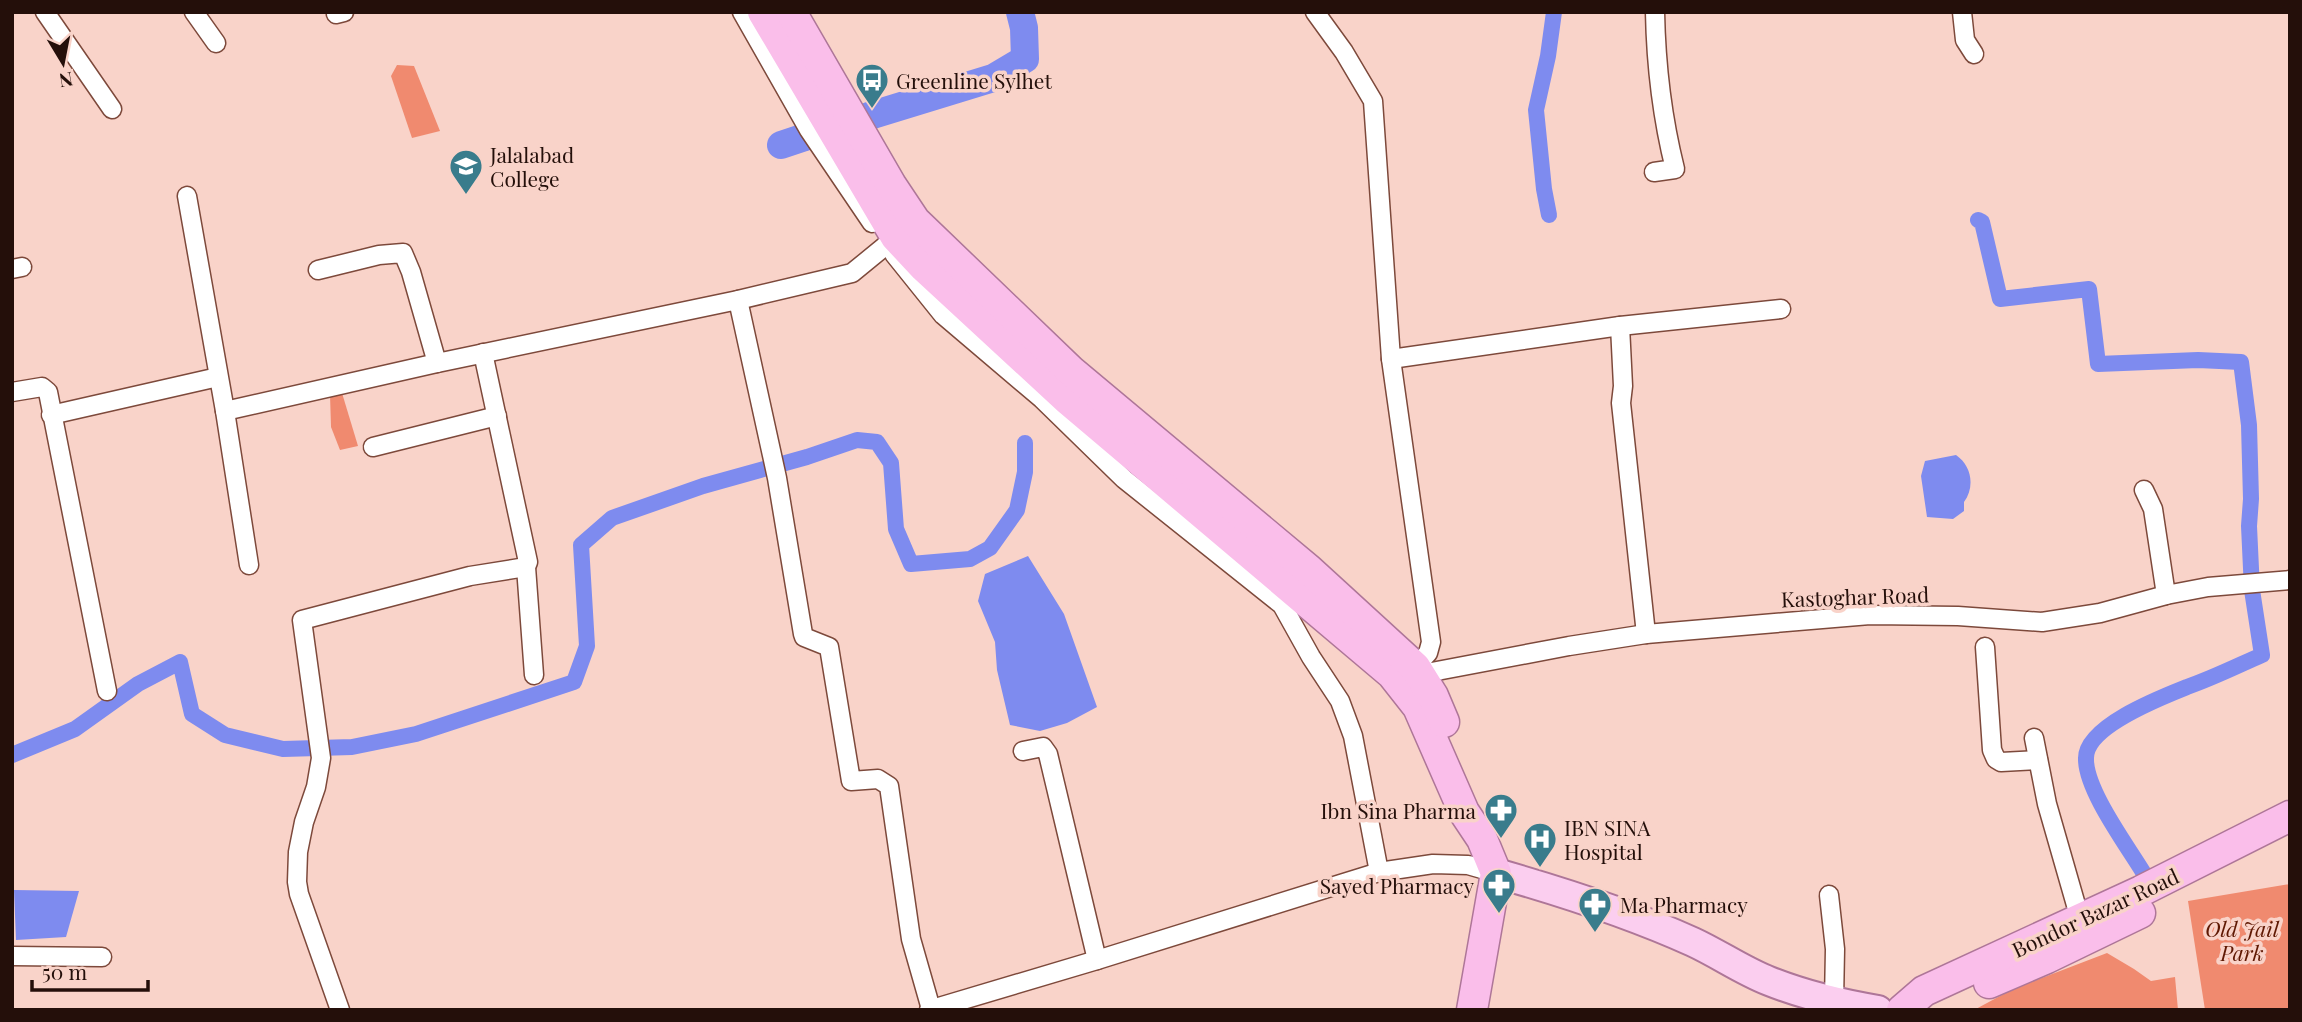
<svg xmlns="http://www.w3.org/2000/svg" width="2302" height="1022" font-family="'Playfair Display',serif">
  <rect width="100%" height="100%" fill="#f9d3c9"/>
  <g fill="#f08a6f">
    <polygon points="397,65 414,66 440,131 412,138 391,76"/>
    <polygon points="342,393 358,446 340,450 331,427 330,395"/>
    <polygon points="2290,884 2290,1010 2205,1010 2188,901"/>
    <polygon points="2107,953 2134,969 2151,981 2175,977 2178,1010 1974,1010 2013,989"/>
  </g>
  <g fill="#7e8bef">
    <path d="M1956 455C1972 466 1975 487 1964 502V511L1953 519 1927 517 1921 476 1925 461Z"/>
    <polygon points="1028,556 1064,614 1097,707 1067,723 1040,731 1010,725 997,670 995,642 978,601 985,574"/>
    <polygon points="14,890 79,891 66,937 16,940"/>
  </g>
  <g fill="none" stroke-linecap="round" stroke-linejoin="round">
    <g stroke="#7e8bef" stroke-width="16">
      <polyline points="1549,215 1544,189 1536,110 1548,56 1554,12"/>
      <path d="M1978 220 1982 222 2000 299 2089 289 2098 364 2198 360 2241 362 2249 425 2251 499 2249 526 2252 590 2262 655C2237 666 2213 678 2187 687 2162 697 2086 726 2086 758 2085 789 2126 844 2143 872"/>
      <polyline points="12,755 75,729 138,684 180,662 192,714 225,735 283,749 352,747 416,734 574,682 587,646 581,545 612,518 703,486 807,457 857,440 877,442 891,463 896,529 911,564 970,559 990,548 1017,510 1025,472 1025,443"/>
    </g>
    <g stroke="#7e8bef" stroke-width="28">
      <polyline points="869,116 993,78 1025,59 1024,28 1020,12"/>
      <polyline points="781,145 805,137"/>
    </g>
    <defs>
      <g id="minor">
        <polyline points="45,12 112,109"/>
        <polyline points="194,12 216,43"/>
        <polyline points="742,12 809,130 872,223"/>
        <polyline points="1315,12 1344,52 1373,101 1391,359 1431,642 1428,653 1415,667"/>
        <polyline points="1962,12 1965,40 1974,54"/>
        <polyline points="336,14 344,12"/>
        <path d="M1654 172 1675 169C1662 117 1656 65 1655 12"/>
        <polyline points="187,196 225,411 249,565"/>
        <polyline points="894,254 943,315 1042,399 1124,479 1282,605 1311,657 1340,701 1353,736 1379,872"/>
        <polyline points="12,269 22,267"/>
        <polyline points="318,270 379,255 403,253 411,272 437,363"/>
        <polyline points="738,300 777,478 803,634 804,637 829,647 851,781 878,779 889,786 911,939 931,1009"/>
        <polyline points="1620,326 1623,386 1621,403 1646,634"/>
        <polyline points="483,353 528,562 526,567 534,675"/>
        <polyline points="1391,359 1620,326 1781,309"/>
        <polyline points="12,392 42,387 48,392 107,691"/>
        <polyline points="225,411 437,363 738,300 852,273 901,233"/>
        <polyline points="51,415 218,377"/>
        <polyline points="373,447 497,416"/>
        <polyline points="2144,490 2153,509 2166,595"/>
        <polyline points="1985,647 1992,750 1996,759 2001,762 2038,760"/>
        <polyline points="1421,674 1569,646 1646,634 1870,615 1958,616 2042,622 2100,613 2166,595 2208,587 2290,580"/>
        <polyline points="2034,738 2047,804 2080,919"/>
        <polyline points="1023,751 1043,747 1048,754 1097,960"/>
        <polyline points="1829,895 1835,949 1834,1001"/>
        <polyline points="12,956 102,957"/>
        <polyline points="340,1010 299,894 297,882 298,852 304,822 316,787 321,758 302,620 470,576 526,567"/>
        <polyline points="929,1010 1097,960 1379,872 1433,864 1468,865 1496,873"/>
      </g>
      <path id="primary" d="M1496 873C1563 892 1629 913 1693 942 1719 954 1743 971 1769 981 1804 995 1842 1004 1878 1010"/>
      <g id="trunk">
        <polyline points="763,12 896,237 924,267 1067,399 1392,674 1418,707 1464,812 1482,839 1496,873 1472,1010"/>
        <polyline points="791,12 891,185 915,221 1071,371 1309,570 1415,667 1433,696 1444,722"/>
        <polyline points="1989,983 2047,958 2140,913"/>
        <polyline points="1902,1010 1924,991 2141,891 2290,816"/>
      </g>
    </defs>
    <use href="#minor" stroke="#7d493b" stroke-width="21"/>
    <use href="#primary" stroke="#ae7698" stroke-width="32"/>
    <use href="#trunk" stroke="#ae7698" stroke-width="33"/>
    <use href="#minor" stroke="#fff" stroke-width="18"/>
    <use href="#primary" stroke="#fbceef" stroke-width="28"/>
    <use href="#trunk" stroke="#fabeea" stroke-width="30"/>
  </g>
  <defs>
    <symbol id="bus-pin" viewBox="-11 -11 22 30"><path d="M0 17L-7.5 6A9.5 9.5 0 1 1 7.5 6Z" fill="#397c8c" stroke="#f9d3c9"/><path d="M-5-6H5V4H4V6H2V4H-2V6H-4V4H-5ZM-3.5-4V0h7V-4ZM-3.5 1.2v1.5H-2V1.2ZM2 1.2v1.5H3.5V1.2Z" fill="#fff"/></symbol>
    <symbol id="university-pin" viewBox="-11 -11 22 30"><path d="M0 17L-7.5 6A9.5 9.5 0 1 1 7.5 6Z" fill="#397c8c" stroke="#f9d3c9"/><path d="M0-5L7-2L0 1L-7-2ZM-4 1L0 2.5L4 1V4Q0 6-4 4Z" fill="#fff"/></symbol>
    <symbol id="pharmacy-pin" viewBox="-11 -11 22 30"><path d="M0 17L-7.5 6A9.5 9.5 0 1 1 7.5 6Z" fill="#397c8c" stroke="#f9d3c9"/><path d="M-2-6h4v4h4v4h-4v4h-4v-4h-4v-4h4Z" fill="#fff"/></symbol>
    <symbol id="hospital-pin" viewBox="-11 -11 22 30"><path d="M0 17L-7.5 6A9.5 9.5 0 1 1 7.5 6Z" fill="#397c8c" stroke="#f9d3c9"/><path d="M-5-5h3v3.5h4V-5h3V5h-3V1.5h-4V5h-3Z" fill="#fff"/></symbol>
  </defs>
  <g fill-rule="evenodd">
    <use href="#bus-pin" x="853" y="61" width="38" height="52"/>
    <use href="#university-pin" x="447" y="147" width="38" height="52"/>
    <use href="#pharmacy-pin" x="1482" y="791" width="38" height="52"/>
    <use href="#hospital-pin" x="1521" y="820" width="38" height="52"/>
    <use href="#pharmacy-pin" x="1480" y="866" width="38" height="52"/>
    <use href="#pharmacy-pin" x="1576" y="885" width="38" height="52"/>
  </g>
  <g text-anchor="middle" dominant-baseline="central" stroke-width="7" stroke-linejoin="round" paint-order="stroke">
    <g font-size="21" fill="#240f0a" stroke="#f9d3c9" text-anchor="start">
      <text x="896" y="80">Greenline Sylhet</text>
      <text x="490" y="154">Jalalabad<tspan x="490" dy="24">College</tspan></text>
      <text x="1476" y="810" text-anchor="end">Ibn Sina Pharma</text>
      <text x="1564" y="827">IBN SINA<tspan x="1564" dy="24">Hospital</tspan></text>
      <text x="1474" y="885" text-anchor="end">Sayed Pharmacy</text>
      <text x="1620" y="904">Ma Pharmacy</text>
    </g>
    <g font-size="21" fill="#240f0a" stroke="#f9d3c9">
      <text transform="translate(1855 596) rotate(-2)">Kastoghar Road</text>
      <text transform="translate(2095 912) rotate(-25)">Bondor Bazar Road</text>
    </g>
    <g font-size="21" font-style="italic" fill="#5f1803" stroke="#f9d3c9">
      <text x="2242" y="928">Old Jail<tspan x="2242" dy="24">Park</tspan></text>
    </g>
  </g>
  <rect width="2302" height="1022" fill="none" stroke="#240f0a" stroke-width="28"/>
  <g transform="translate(63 63) rotate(170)" stroke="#f9d3c9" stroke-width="5" paint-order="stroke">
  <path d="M0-5L12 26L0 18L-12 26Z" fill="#240f0a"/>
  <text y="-10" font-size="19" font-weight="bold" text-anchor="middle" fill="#240f0a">N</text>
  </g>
  <path d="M32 980v10h116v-10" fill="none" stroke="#240f0a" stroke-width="3.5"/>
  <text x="42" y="980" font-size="21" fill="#240f0a" stroke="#f9d3c9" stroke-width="5" paint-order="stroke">50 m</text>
</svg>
